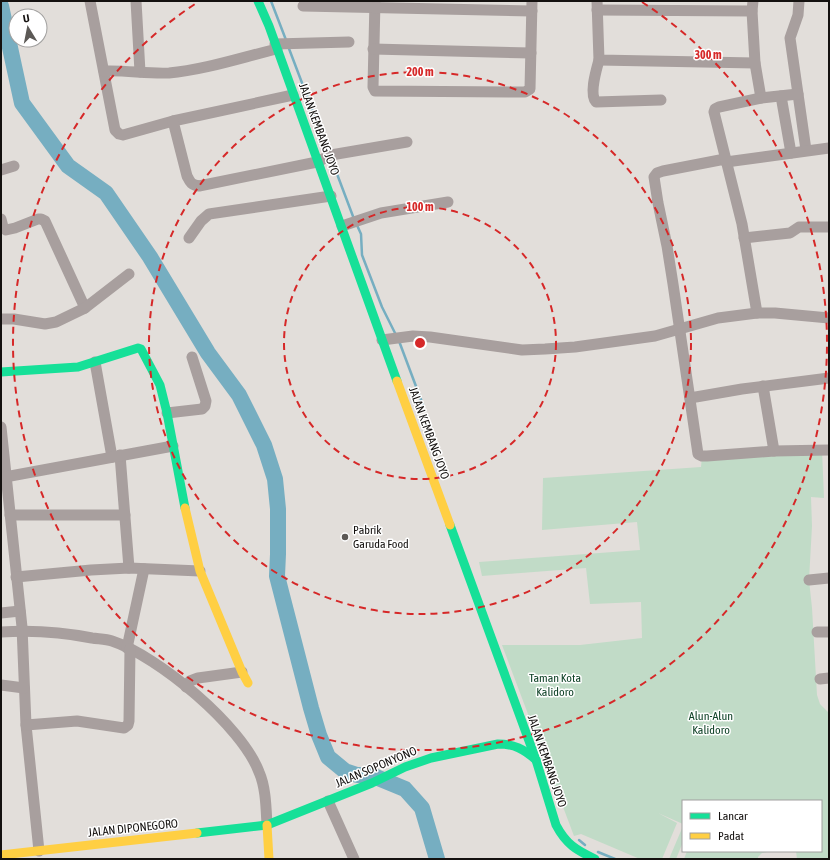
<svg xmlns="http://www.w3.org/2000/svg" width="830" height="860" font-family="'Asap Condensed',sans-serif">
  <rect width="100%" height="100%" fill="#e2deda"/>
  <g fill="#c1dbc7">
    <polygon points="822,450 824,498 811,497 812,526 809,580 812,608 817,695 820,704 829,713 829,859 797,859 796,851 821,851 821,801 683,801 683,824 658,813 677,823 662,859 640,859 581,834 574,836 502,645 580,645 642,638 641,602 590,604 586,568 482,576 479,562 640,550 637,522 542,530 543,478 701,467 702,456"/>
    <polygon points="683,826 683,842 676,859 669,859"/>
    <polygon points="687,851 773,851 762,853 758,857 758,859 684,859"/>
  </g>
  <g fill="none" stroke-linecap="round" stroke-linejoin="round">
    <g stroke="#76aec1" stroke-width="2.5">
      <polyline points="271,1 286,40"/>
      <polyline points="288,46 329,154"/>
      <polyline points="331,158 354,219"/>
      <polyline points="356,223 361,234 362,255 382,307 396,335"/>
      <polyline points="399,341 423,405"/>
      <polyline points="579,840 585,845"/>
      <polyline points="598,852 615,859"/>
    </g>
    <polyline stroke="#76aec1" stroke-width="16" points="1,6 22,103 68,166 106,193 150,257 208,353 239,395 264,445 275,479 278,509 278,554 277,576 311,708 319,735 328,757 345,771 357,775 371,775 405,789 422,808 437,859"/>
    <g stroke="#a89f9e" stroke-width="11">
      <polyline points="90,1 115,130 119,134 123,135 173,121 293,95"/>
      <polyline points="136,1 140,72"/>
      <polyline points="375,1 373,87 375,91 525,92 530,89 532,1"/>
      <polyline points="597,1 599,60 755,63"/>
      <polyline points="799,1 798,15 790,38 806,150"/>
      <polyline points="303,6 532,11"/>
      <polyline points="597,10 752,11 753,1"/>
      <polyline points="752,11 755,63 761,98"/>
      <polyline points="275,44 349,42"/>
      <polyline points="373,49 531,53"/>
      <path d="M599 60C596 71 589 94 596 102L661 100"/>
      <path d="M104 71C126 70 147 74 169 73 204 70 243 57 277 49"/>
      <polyline points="781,96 791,153"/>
      <path d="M173 121 187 176C190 182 191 185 199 186L317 162 331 155 407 142"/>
      <polyline points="725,159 663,171 657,173 654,177 658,203 667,246 673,284 698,454 702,456 707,456 774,451 829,450"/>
      <polyline points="726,162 829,148"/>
      <polyline points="1,170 14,166"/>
      <polyline points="1,219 3,227 6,230 15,228 38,219 41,219 45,221 85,308"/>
      <polyline points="342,226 381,213 448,202"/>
      <polyline points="189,238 201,221 209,214 331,196"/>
      <polyline points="744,238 790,233 799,227 829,227"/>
      <polyline points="757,313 742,224 714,112 715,109 719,107 761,98 798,94"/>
      <polyline points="1,319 14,319 45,324 56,322 85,308 129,274"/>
      <polyline points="382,340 413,336 430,337 522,350 545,349 575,347 655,336 718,318 757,313 775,313 829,318"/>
      <polyline points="95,362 112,457"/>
      <polyline points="763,386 774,451"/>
      <polyline points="690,398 742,389 829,378"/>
      <polyline points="167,413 202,409 205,406 206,401 192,357"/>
      <polyline points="1,427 22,627 26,725 39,851"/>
      <polyline points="120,455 129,568"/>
      <polyline points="5,477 173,446"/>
      <polyline points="10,515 125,515"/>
      <polyline points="16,577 91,570 129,568 200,571"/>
      <polyline points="809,580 829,578"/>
      <polyline points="1,613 20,611"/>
      <path d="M1 632C31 630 62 632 92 638 98 639 106 639 112 641 158 656 242 726 259 772 266 788 266 808 267 825"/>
      <polyline points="817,632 829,632"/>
      <polyline points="127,648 144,569"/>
      <polyline points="820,679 829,678"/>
      <polyline points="1,685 24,688"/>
      <polyline points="186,687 190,681 198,678 242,672"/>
      <polyline points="26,725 77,721 124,728 128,725 129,721 130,649"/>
      <polyline points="328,801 354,859"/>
    </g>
    <g stroke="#16e098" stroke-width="9">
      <polyline points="258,1 269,26 397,381"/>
      <polyline points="1,372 78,367 138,348 141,349 160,385 167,413 185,508"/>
      <path d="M450 525 536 760 556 825C566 844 576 850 595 859"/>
      <path d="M197 833 267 825 372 783 405 767 431 758 498 744C514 744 524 749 536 760"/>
    </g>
    <g stroke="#ffcf43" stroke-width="9">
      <polyline points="397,381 450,525"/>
      <polyline points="185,508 200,571 242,672 248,683"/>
      <polyline points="267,825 269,859"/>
      <polyline points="1,855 197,833"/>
    </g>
  </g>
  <g fill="none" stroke="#d62828" stroke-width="2" stroke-dasharray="7 5">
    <circle cx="420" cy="343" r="136"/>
    <circle cx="420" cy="343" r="271"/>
    <path d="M642 2A407 407 0 1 1 198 2"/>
  </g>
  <circle fill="#5c5956" stroke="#fff" stroke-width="1.5" cx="345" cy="537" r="4"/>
  <g text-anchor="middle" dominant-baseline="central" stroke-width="3" stroke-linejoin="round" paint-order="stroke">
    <g font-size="12" fill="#14110f" stroke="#fff">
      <text transform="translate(319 129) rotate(70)">JALAN KEMBANG JOYO</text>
      <text transform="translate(429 433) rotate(70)">JALAN KEMBANG JOYO</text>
      <text transform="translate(547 761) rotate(71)">JALAN KEMBANG JOYO</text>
      <text transform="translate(376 767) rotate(-23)">JALAN SOPONYONO</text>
      <text transform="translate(133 828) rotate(-6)">JALAN DIPONEGORO</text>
    </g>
    <g font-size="12" fill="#14110f" stroke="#fff" text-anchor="start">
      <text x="353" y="530">Pabrik<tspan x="353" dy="14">Garuda Food</tspan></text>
    </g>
    <g font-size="12" fill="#0f4227" stroke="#fff">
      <text x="555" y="678">Taman Kota<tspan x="555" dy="14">Kalidoro</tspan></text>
      <text x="711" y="716">Alun-Alun<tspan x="711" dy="14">Kalidoro</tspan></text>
    </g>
  </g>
  <circle cx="420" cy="343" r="6" fill="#d62828" stroke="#fff" stroke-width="2"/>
  <g font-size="12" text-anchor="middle" font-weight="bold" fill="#d62828" stroke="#fff" stroke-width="3" stroke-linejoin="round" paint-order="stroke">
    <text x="708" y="59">300 m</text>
    <text x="420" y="76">200 m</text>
    <text x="420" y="211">100 m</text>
  </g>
  <rect width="830" height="860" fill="none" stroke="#14110f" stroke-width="4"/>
  <rect x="682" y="800" width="140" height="52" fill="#ffffff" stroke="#a1a09f"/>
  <rect x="690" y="813" width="20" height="6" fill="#16e098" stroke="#a1a09f"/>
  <text x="718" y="820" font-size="12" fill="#14110f">Lancar</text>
  <rect x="690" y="833" width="20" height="6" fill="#ffcf43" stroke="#a1a09f"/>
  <text x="718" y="840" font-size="12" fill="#14110f">Padat</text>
  <g transform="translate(28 28) rotate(350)"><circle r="19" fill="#ffffff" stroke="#a1a09f"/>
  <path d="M0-3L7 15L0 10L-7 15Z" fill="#5c5956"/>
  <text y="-6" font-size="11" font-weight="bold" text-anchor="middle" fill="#14110f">U</text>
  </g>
</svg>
